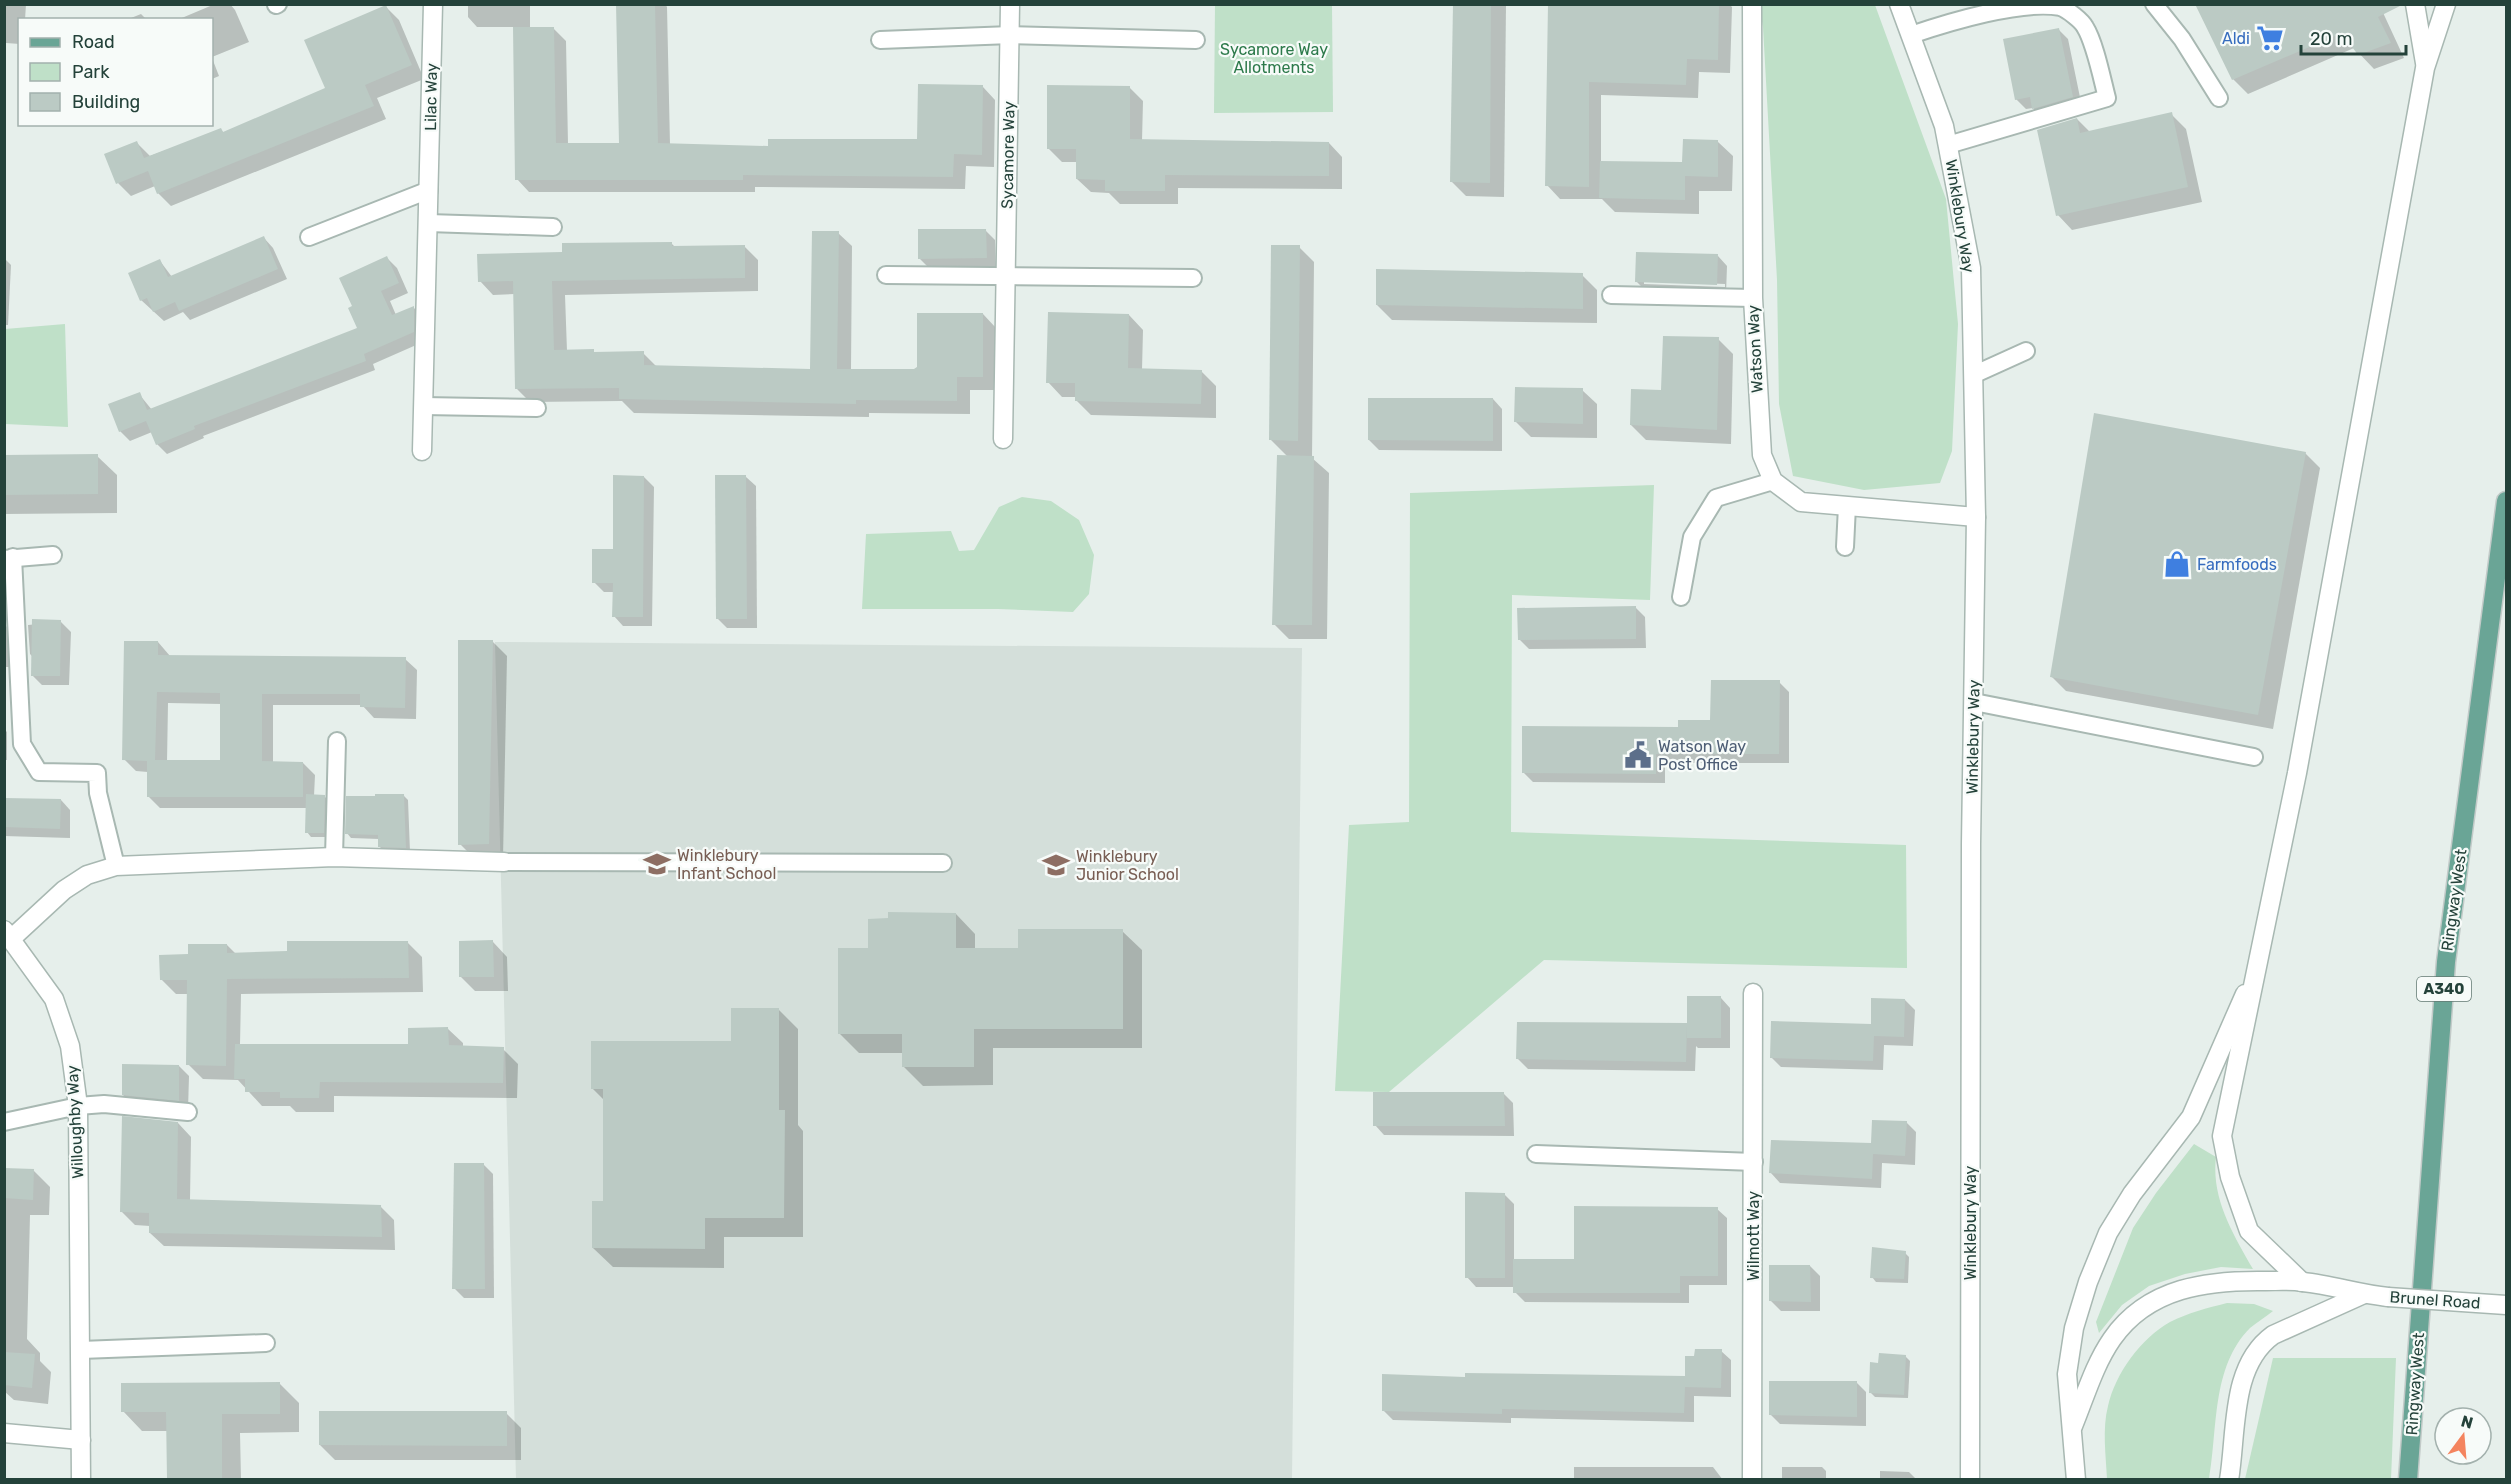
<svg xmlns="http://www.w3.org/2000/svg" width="2511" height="1484" font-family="Rubik,sans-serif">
  <rect width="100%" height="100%" fill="#e6efeb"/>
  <polygon fill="#d4dfda" points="495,642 1302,648 1292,1479 516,1479"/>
  <g fill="#bfe0c8">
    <polygon points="1215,5 1332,5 1333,112 1214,113"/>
    <polygon points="1759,5 1875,5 1946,199 1958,324 1952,451 1940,483 1864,490 1793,476 1779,404 1777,280 1763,27"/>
    <polygon points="65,324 68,427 5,424 5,329"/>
    <polygon points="1654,485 1650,600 1512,595 1511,832 1906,845 1907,968 1544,960 1389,1092 1335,1091 1349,825 1409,822 1410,493"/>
    <polygon points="1022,497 1051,501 1079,520 1094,555 1089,594 1073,612 998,609 862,609 866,534 951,531 959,551 974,550 999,507"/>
    <path d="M2194 1144 2216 1157C2211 1198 2233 1234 2253 1269L2221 1267 2185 1274 2149 1286 2122 1305 2099 1333 2096 1322 2133 1228 2156 1193Z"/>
    <path d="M2227 1303 2254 1304 2273 1311C2266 1317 2257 1322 2250 1328 2211 1367 2218 1430 2209 1479H2107C2106 1456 2102 1429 2108 1406 2115 1374 2141 1338 2170 1322 2188 1313 2207 1308 2227 1303Z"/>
    <polygon points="2273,1358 2396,1358 2391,1479 2245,1479"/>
  </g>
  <g fill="#0003" fill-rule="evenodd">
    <polygon points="4,4 26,4 25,20 20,20 20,44 6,43 4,66"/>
    <polygon points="215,4 230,4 235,10 249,42 212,57 212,20 177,20"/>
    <polygon points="468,4 530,4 530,29 553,28 566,41 568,144 621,144 618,4 665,4 667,7 670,145 769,147 918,141 983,87 995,100 994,167 966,166 965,189 755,187 755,192 529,192 517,179 515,27 477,27 468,17"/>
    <polygon points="1455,4 1506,4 1504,197 1466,196 1451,181"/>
    <polygon points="1550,4 1729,4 1732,7 1730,73 1699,72 1698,98 1601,95 1601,163 1684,164 1718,142 1733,156 1732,191 1699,191 1699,214 1615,212 1602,199 1560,199 1547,185"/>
    <polygon points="2379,4 2404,58 2374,69 2354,48 2248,94 2233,79"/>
    <polygon points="385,6 399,20 424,79 377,98 386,119 171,206 158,193 155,186 131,196 118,183 137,143 150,156 221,130 224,133 327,89"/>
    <polygon points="141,14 147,20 126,20"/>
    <polygon points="2059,30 2068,39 2082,107 2043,118 2033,108 2026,109 2016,99"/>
    <polygon points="212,58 219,76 212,79"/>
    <polygon points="1129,87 1143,101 1142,141 1329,143 1342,157 1342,189 1178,188 1178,204 1120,204 1109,193 1091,192 1077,179 1077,162 1062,162 1048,148"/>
    <polygon points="2171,114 2186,129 2202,202 2072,230 2058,215 2077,119 2090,132"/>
    <polygon points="985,230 995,240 996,268 930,269 920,259"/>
    <polygon points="838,233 852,246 851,370 914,370 983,314 996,328 996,390 970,390 970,414 869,413 869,417 634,413 622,401 530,402 517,389 515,294 493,295 480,281 564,254 671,243 675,247 744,246 758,260 758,291 565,295 567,351 593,351 596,354 643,353 657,367 812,370"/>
    <polygon points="264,238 273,248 287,279 190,320 183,312 164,321 141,300 160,261 172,277"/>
    <polygon points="1299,247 1314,262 1312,458 1329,473 1327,639 1289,639 1274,624 1288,457 1271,440"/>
    <path d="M1718 256 1727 266 1726 294 1646 291 1636 281ZM1644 281 1725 284V287L1644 284Z"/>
    <polygon points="4,258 11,265 8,325 4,325"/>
    <polygon points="387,258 397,268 408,293 390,301 396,315 414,308 424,318 423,342 373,364 375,370 203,436 204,438 167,454 157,444 152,432 130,441 120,431 110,405 139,394 152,410 359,329"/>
    <polygon points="1582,275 1597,290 1597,323 1392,320 1377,305"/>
    <polygon points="1129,315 1143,330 1142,370 1201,371 1216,386 1216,418 1091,415 1076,400 1076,397 1062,397 1048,382"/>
    <polygon points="1718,339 1733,354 1731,444 1646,440 1631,425 1662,392"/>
    <polygon points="1582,390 1597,404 1597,438 1531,437 1516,422"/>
    <polygon points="1493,399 1502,409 1502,451 1379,450 1369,440"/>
    <polygon points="2305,453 2320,468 2273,729 2066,691 2051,676"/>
    <polygon points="4,456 97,456 117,475 117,513 4,514"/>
    <polygon points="644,477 654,487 652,626 623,626 614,616 614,592 604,592 594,582 614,551"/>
    <polygon points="746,477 756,486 757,628 727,628 717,618"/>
    <polygon points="1635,607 1645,617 1646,648 1529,649 1520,640"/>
    <polygon points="61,622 71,632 69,685 42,685 32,675 33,657 30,654 28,625"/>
    <polygon points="4,624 18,638 20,667 4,667"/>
    <polygon points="492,641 507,656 503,859 475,859 460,844"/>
    <path d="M158 642 170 656 405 659 417 670 416 719 374 718 362 705H273V763H303L315 775 314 796H324L329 801 328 837H311L307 832V808H160L148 796V772L136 771 124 759ZM168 703 222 704 221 762H167Z"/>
    <polygon points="1779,682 1789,692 1789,763 1665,763 1665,783 1533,782 1523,772 1712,721"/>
    <polygon points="4,729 7,732 7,760 4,760"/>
    <polygon points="404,796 408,800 410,852 384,851 379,846 379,839 351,838 347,833"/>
    <polygon points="4,799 61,800 70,810 70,838 4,836"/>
    <polygon points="956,914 975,934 975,950 1019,950 1122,931 1142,950 1142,1048 993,1048 993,1085 923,1086 903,1066 903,1053 859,1053 839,1033 869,950"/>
    <polygon points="407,942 422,957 423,992 241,994 240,1045 409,1045 448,1029 463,1043 463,1047 503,1049 518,1064 517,1098 334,1096 334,1112 296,1112 290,1106 262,1106 238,1080 203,1079 188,1064 189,994 176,994 161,979 189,956 227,945 236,954 289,953"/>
    <polygon points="493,942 507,957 508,991 475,991 460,976"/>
    <polygon points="1721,998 1730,1008 1730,1048 1698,1048 1696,1046 1695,1071 1528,1069 1518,1059 1688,1024"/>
    <polygon points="1905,1000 1915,1010 1913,1046 1884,1045 1883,1070 1781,1067 1771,1057 1872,1025"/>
    <polygon points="779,1010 798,1029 798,1125 803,1131 803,1237 724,1237 724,1268 613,1267 593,1248 604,1203 604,1100 592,1088 733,1043"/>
    <polygon points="179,1066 189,1076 188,1110 133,1104 123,1095"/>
    <polygon points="1503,1093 1513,1103 1514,1136 1384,1135 1375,1125"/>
    <polygon points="1906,1122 1916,1132 1915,1165 1882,1163 1881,1188 1780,1183 1771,1173 1872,1145"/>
    <polygon points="178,1123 191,1137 190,1200 380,1206 394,1220 395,1250 164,1246 150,1233 150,1226 135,1225 122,1212"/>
    <polygon points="483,1164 493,1174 494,1298 464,1298 454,1288"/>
    <polygon points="4,1170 34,1171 50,1187 49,1215 30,1215 27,1339 40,1353 40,1361 51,1372 48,1404 14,1400 4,1391"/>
    <polygon points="1504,1194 1514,1204 1514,1261 1575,1260 1717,1209 1727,1218 1727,1285 1689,1285 1689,1303 1525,1302 1515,1292 1515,1287 1476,1287 1467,1277"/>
    <polygon points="1905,1253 1909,1257 1908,1283 1876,1282 1872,1277"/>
    <polygon points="1810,1266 1820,1276 1820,1311 1781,1311 1771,1301"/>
    <polygon points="1721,1351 1731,1360 1731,1397 1694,1396 1694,1422 1511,1418 1511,1423 1393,1420 1383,1410 1467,1378 1686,1378 1696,1357"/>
    <polygon points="1905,1356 1910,1361 1908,1398 1875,1397 1870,1392 1880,1364"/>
    <polygon points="1856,1382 1866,1392 1866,1426 1780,1424 1770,1414"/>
    <polygon points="279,1383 299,1403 299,1432 240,1433 241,1480 169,1480 168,1431 142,1431 123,1411"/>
    <polygon points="506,1413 521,1428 521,1460 335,1460 320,1445"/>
    <polygon points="1574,1467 1713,1467 1723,1480 1574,1480"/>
    <polygon points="1782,1467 1822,1467 1826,1471 1826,1480 1782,1480"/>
    <polygon points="1880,1471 1909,1472 1917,1480 1880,1480"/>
  </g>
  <g fill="#bbcac4" fill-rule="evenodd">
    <polygon points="616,4 655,4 658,143 768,146 768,139 917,139 918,84 983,85 982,155 954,154 953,177 743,175 743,180 515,180 513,27 554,27 556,143 619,143"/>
    <polygon points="1453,4 1491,4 1490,183 1450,182"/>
    <polygon points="1548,4 1719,4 1718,60 1687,59 1686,85 1589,82 1589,187 1545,186"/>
    <polygon points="2195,4 2404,4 2378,17 2391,43 2358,55 2342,33 2232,80"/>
    <polygon points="386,5 412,65 365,85 374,106 157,194 148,171 116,184 104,154 137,141 144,158 221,128 223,132 325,88 304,40"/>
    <polygon points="2059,28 2073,97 2032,109 2030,97 2015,100 2003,39"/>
    <polygon points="1047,85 1130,86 1130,139 1329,142 1329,176 1165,175 1165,191 1105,191 1105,180 1076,179 1076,149 1047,149"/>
    <polygon points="2172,112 2188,187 2056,216 2037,130 2077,118 2080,133"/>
    <polygon points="1683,139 1718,140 1718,177 1685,176 1685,200 1599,198 1600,161 1682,162"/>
    <polygon points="918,229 986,229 987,258 918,259"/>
    <polygon points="812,231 839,231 837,369 914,369 917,367 917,313 983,313 983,377 957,377 957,401 856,400 856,404 619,399 619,388 515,389 513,281 478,282 477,254 562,252 562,243 672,242 672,246 745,245 745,278 552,281 554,350 594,349 594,352 644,351 644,365 810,369"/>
    <polygon points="264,236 278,269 179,311 175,302 153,312 147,298 140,301 128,273 160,259 168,277"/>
    <polygon points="1271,245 1300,245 1298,441 1269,440"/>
    <polygon points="1636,252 1718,254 1717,285 1635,282"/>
    <polygon points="387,256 399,283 381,291 392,315 414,306 414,332 364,354 366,361 194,426 195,429 156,445 146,421 119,432 108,404 140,392 147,410 357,328 348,308 352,306 339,278"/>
    <polygon points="1376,269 1583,273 1583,309 1376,305"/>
    <polygon points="1048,312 1129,314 1128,368 1202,370 1201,404 1075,401 1075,383 1046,383"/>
    <polygon points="1663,336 1719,337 1717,430 1630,425 1631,389 1661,390"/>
    <polygon points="1515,387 1583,388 1583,424 1514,422"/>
    <polygon points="1368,398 1493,398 1493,441 1368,440"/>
    <polygon points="2094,413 2306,452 2258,715 2050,677"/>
    <polygon points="98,454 98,494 4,495 4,455"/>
    <polygon points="1277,455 1314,456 1312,625 1272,625"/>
    <polygon points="613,475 644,476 643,617 612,617 613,583 592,583 592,549 613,549"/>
    <polygon points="715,475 746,475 747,619 716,619"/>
    <polygon points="1636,606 1636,639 1518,640 1517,608"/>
    <polygon points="32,619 61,620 60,676 31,676"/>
    <polygon points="458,640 493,640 489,844 458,845"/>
    <path d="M124 641H158V655L406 657 405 708 360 707V694H262V761L303 762V797H147V761L122 760ZM157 692 220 693V760H155Z"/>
    <polygon points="1711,680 1780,680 1779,754 1656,754 1656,774 1522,773 1522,726 1678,727 1678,720 1710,720"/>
    <polygon points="306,794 325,795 324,833 305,833"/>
    <polygon points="375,794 404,794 406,848 378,847 378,835 345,834 346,796 375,796"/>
    <polygon points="4,798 61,799 60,829 4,827"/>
    <polygon points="888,912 956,913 956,948 1018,948 1018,929 1123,929 1123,1029 974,1029 974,1067 902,1067 902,1034 838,1034 838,948 868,948 868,919 888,918"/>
    <polygon points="493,940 494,977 459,977 459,941"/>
    <polygon points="287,941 408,941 409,978 227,979 226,1066 186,1065 187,980 160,980 159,955 188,954 188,944 227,944 227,953 287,951"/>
    <polygon points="1687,996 1721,996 1721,1038 1687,1038 1687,1026 1686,1062 1516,1059 1517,1022 1687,1023"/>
    <polygon points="1871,998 1905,999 1904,1037 1874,1036 1873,1061 1770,1058 1771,1021 1871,1024"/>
    <polygon points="731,1008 779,1008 779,1110 785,1110 784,1218 705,1218 705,1249 592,1248 592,1201 603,1201 603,1089 591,1089 591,1041 731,1041"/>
    <polygon points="448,1027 449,1045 504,1047 503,1083 320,1082 319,1098 280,1098 280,1092 245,1092 245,1079 234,1079 235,1044 408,1044 408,1028"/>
    <polygon points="122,1064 179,1065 179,1101 122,1095"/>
    <polygon points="1373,1092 1504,1092 1505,1126 1373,1126"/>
    <polygon points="122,1116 178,1122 177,1199 381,1205 382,1237 149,1233 149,1213 120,1212"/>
    <polygon points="1872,1120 1907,1121 1905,1156 1873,1154 1872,1179 1769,1173 1771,1140 1871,1143"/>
    <polygon points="454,1163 484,1163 485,1289 452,1289"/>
    <polygon points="4,1168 34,1169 33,1200 4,1198"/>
    <polygon points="1465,1192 1505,1193 1505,1278 1465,1278"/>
    <polygon points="1574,1206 1718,1207 1718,1276 1680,1276 1680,1293 1513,1293 1513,1259 1574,1259"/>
    <polygon points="1872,1247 1906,1251 1904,1279 1870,1278"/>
    <polygon points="1769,1265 1810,1265 1811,1302 1769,1301"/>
    <polygon points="1695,1349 1722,1349 1721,1388 1685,1387 1684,1413 1502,1409 1502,1414 1382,1411 1382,1374 1465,1377 1465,1373 1685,1376 1685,1356 1694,1356"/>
    <polygon points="4,1352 35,1354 32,1388 4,1385"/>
    <polygon points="1879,1353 1906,1355 1904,1395 1869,1393 1870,1362 1878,1363"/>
    <polygon points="1769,1381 1857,1381 1857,1417 1769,1415"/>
    <polygon points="280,1382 280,1414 222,1414 222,1479 167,1479 166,1412 121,1412 121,1383"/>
    <polygon points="319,1411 507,1411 507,1446 319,1445"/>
  </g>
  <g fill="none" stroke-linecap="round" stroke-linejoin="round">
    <defs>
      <g id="service">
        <polyline points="2154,4 2182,39 2219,98"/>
        <polyline points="276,5 278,4"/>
        <path d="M1911 35C1949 22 2022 0 2060 7 2067 9 2082 21 2085 27 2095 43 2102 79 2107 98L1948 145"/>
        <polyline points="880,40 1011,35 1196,40"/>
        <polyline points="428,223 553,227"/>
        <polyline points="309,237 429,190"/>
        <polyline points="886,275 1193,278"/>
        <polyline points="1611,295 1753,298"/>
        <polyline points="1973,375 2026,351"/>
        <polyline points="423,406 537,408"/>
        <polyline points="1845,547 1847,506"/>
        <polyline points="13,557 22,744 39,772 97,773 98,793 116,866"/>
        <polyline points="4,559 53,555"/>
        <polyline points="1681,597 1692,537 1716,498 1773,481"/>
        <polyline points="1974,702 2254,757"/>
        <polyline points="334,857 337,741"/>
        <polyline points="504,862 943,863"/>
        <polyline points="4,1122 78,1106 104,1104 188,1112"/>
        <polyline points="1536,1154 1754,1162"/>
        <polyline points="81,1350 266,1343"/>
      </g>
      <g id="minor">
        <polyline points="1752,4 1753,298 1762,455 1773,481 1801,502 1976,517"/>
        <polyline points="1003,439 1010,4"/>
        <polyline points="422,451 433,4"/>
        <polyline points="4,930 54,999 70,1046 78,1106 81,1480"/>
        <polyline points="12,938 64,890 87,875 116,866 334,857 504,862"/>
        <polyline points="4,1433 81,1440"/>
        <polyline points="1752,1480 1753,993"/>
      </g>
      <g id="tertiary">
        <polyline points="1899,4 1944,126 1971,268 1976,517 1971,844 1970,1480"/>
        <polyline points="2415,4 2425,63"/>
        <polyline points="2302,1282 2249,1231 2230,1177 2222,1136 2297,773 2425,68 2446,4"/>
        <path d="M2073 1426C2085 1397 2094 1365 2112 1339 2148 1287 2208 1280 2266 1281 2278 1281 2291 1280 2303 1282 2332 1285 2359 1294 2388 1297"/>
        <polyline points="2076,1480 2067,1374 2074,1328 2088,1282 2108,1233 2132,1194 2191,1117 2245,994"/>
        <path d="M2229 1480C2237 1432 2230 1366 2273 1335L2364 1294"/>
      </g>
      <polyline id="primary" points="2408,1480 2446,962 2506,501"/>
    </defs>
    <use href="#service" stroke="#a8b8b2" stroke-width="20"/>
    <use href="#minor" stroke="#a8b8b2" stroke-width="21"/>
    <use href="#tertiary" stroke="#a8b8b2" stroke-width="21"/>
    <use href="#primary" stroke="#c2cac8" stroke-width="21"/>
    <use href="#service" stroke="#fff" stroke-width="16"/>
    <use href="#minor" stroke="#fff" stroke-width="18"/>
    <use href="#tertiary" stroke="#fff" stroke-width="18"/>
    <use href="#primary" stroke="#6aa596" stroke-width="18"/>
    <defs>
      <polyline id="tertiary-bridge" points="2388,1297 2506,1305"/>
    </defs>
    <use href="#tertiary-bridge" stroke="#a8b8b2" stroke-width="21" stroke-linecap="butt"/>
    <use href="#tertiary-bridge" stroke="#fff" stroke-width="18"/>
  </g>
  <defs>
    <symbol id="supermarket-bare" viewBox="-9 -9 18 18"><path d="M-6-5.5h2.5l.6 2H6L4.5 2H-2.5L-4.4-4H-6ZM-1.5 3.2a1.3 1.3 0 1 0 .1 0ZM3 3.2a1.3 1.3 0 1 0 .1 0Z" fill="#3f7fe0" stroke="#f7fbf9" stroke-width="2.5" paint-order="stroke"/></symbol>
    <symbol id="shop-bare" viewBox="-9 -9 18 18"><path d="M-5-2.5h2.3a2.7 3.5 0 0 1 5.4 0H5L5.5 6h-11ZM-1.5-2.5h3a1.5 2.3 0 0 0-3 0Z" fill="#3f7fe0" stroke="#f7fbf9" stroke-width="2.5" paint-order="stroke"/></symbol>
    <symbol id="civic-bare" viewBox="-9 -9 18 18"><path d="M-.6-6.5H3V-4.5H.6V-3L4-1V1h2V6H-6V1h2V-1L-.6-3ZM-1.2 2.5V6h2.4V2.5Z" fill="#5c6f8a" stroke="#f7fbf9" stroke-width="2.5" paint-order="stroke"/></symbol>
    <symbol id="school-bare" viewBox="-9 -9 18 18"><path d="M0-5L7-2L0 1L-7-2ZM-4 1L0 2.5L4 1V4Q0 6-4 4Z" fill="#8d6e63" stroke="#f7fbf9" stroke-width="2.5" paint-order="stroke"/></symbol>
  </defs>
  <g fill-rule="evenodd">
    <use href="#supermarket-bare" x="2251" y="19" width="38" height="38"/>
    <use href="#shop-bare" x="2158" y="545" width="38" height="38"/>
    <use href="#civic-bare" x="1619" y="736" width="38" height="38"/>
    <use href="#school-bare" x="638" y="845" width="38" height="38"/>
    <use href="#school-bare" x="1037" y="846" width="38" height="38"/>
  </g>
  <g text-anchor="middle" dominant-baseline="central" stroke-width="4.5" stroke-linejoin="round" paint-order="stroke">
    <rect fill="#f7fbf9" stroke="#637a73" stroke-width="1.5" x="2417" y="977" width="54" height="24" rx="4.5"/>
    <g font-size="15" font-weight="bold" fill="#24423a">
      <text x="2444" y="989">A340</text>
    </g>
    <g font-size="16" fill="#366cbe" stroke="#f7fbf9" text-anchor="end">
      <text x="2250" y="38">Aldi</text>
      <text x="2197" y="564" text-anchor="start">Farmfoods</text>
    </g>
    <g font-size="16" fill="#2d7a4b" stroke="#f7fbf9">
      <text x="1274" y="49">Sycamore Way<tspan x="1274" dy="18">Allotments</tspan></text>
    </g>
    <g font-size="16" fill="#24423a" stroke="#f7fbf9">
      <text transform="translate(431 97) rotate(-89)">Lilac Way</text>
      <text transform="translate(1008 155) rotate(-89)">Sycamore Way</text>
      <text transform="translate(1960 216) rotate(81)">Winklebury Way</text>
      <text transform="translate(1755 349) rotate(-93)">Watson Way</text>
      <text transform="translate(1973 737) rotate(-89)">Winklebury Way</text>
      <text transform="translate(2454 900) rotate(-82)">Ringway West</text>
      <text transform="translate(75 1122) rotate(-93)">Willoughby Way</text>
      <text transform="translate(1970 1223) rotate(-90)">Winklebury Way</text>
      <text transform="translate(1753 1236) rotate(-90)">Wilmott Way</text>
      <text transform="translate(2435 1300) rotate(4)">Brunel Road</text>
      <text transform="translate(2415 1384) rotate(-86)">Ringway West</text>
    </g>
    <g font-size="16" fill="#4e5e75" stroke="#f7fbf9" text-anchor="start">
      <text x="1658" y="746">Watson Way<tspan x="1658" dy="18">Post Office</tspan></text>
    </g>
    <g font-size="16" fill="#785e54" stroke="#f7fbf9" text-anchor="start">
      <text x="677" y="855">Winklebury<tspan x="677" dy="18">Infant School</tspan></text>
      <text x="1076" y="856">Winklebury<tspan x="1076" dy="18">Junior School</tspan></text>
    </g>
  </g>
  <rect width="2511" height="1484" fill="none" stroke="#24423a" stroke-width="12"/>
  <rect x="18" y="18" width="195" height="108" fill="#f7fbf9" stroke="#a3b1ad" stroke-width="1.5"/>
  <rect x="30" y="38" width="30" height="9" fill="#6aa596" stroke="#a3b1ad" stroke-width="1.5"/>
  <text x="72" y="48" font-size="18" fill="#24423a">Road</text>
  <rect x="30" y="63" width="30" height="18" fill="#bfe0c8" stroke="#a3b1ad" stroke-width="1.5"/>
  <text x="72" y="78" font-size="18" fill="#24423a">Park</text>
  <rect x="30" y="93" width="30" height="18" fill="#bbcac4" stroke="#a3b1ad" stroke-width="1.5"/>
  <text x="72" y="108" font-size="18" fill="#24423a">Building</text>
  <g transform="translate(2463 1436) rotate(16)"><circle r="28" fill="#f7fbf9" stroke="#a3b1ad" stroke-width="1.5"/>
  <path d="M0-4.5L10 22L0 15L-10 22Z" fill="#f4845f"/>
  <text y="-9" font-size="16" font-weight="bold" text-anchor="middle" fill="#24423a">N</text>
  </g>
  <path d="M2301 45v9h105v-9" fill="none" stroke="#24423a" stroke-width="3"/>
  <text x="2310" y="45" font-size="18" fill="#24423a" stroke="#f7fbf9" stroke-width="4.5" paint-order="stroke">20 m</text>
</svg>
